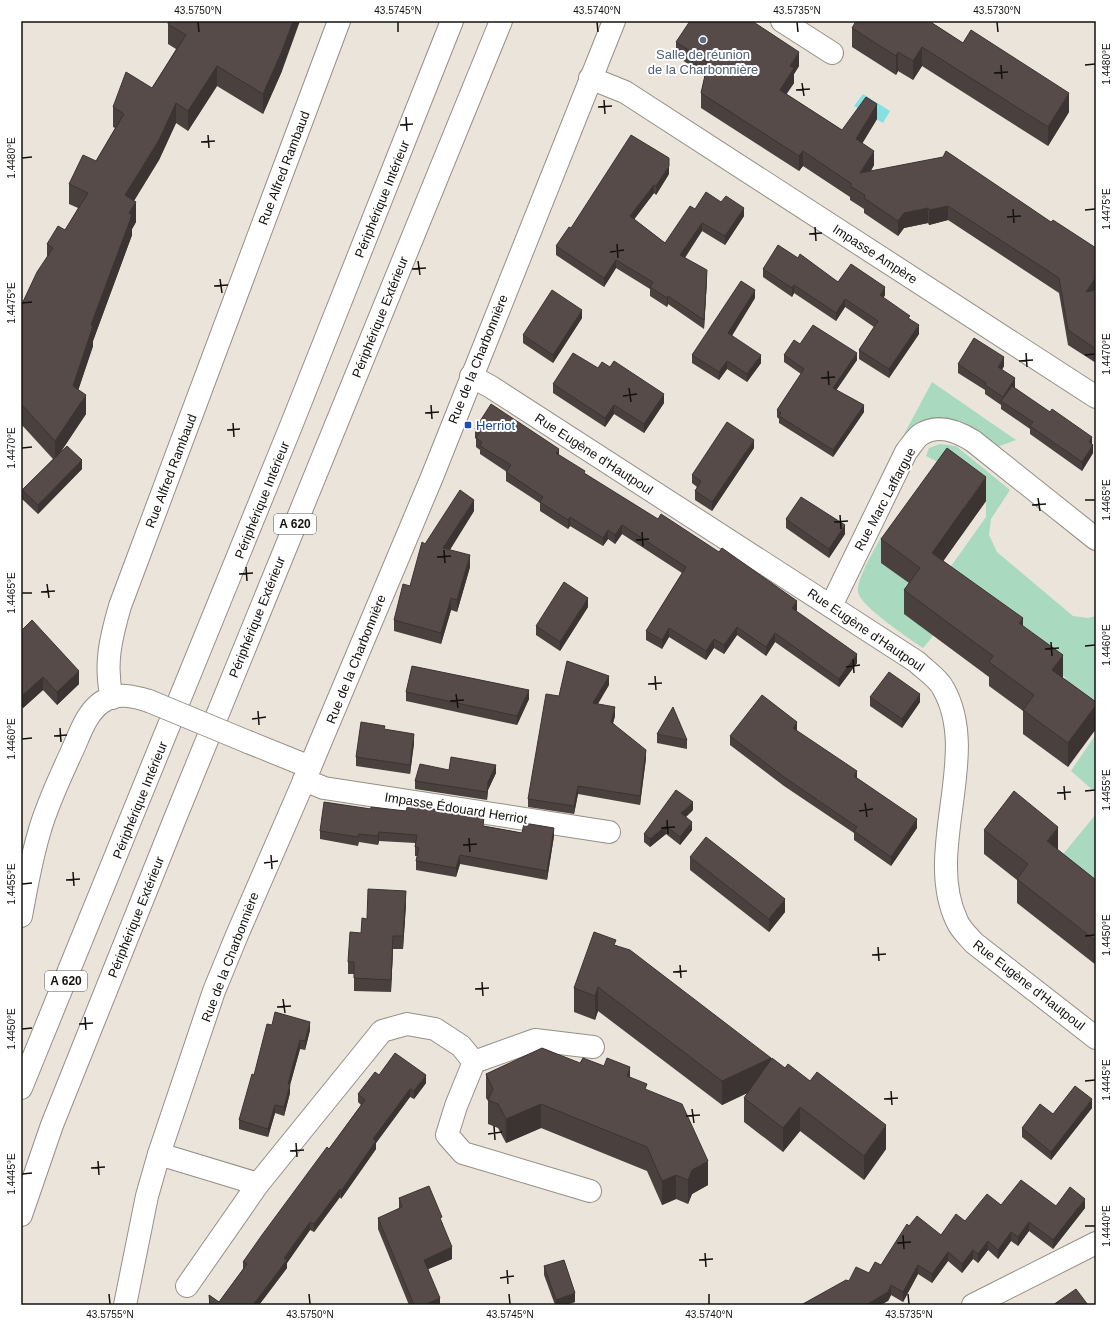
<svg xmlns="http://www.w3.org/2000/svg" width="1117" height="1326" font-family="Arial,sans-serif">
  <rect width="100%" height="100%" fill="#ebe4db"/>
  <g fill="#a9dabf">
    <path d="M932 382 1016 440 997 447C962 419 937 402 901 440Z"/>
    <polygon points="940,444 956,446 1010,490 991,519 989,535 997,552 1073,616 1088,618 1096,616 1096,722 1058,694 1066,678 1024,648 944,576 986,517 986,501 942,464 926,456 929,448"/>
    <path d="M881 537 894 545 920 592 933 636 923 648C910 639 860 606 858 592 856 580 875 549 881 537Z"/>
    <polygon points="1096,734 1096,793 1071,771"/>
    <polygon points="1096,814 1096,898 1055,864"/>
  </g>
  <polygon fill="#86e0e1" points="863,94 890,111 883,123 854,106"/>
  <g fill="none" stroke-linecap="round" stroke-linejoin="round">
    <defs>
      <g id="street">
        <polyline points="782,21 832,53"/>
        <polyline points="590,78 625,92 1096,397"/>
        <path d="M471 376 491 387 917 662C925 670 938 678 943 688 982 755 923 851 957 921 960 929 968 936 974 943L1096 1038"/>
        <path d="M831 606 906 452C910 447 915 439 920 435 938 423 957 431 973 441L1096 539"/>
        <path d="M112 698C104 665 111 637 120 606L339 21"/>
        <polyline points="304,780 324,788 609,832"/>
        <polyline points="474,1062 535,1040 593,1047"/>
        <polyline points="159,1154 258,1184 382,1031 407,1024 435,1029 461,1046 474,1062 456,1106 447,1135 463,1153 590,1191"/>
        <polyline points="187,1286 258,1184"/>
        <polyline points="125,1305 147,1196 159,1154 214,991 237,935 310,767"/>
        <polyline points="973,1305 1096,1243"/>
      </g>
      <g id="secondary">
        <polyline points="248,742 310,767 432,477 614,21"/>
        <path d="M21 916C26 888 31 860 39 833 47 804 60 778 72 751 80 734 86 713 102 702 118 692 133 696 149 701"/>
      </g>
      <g id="highway">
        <polyline points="21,1088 291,426 452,21"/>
        <polyline points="21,1215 52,1125 174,821 501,21"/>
      </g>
    </defs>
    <use href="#street" stroke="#958f86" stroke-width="24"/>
    <use href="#secondary" stroke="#958f86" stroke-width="24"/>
    <use href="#highway" stroke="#958f86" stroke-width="24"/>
    <use href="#street" stroke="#fff" stroke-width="22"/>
    <use href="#secondary" stroke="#fff" stroke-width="22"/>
    <use href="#highway" stroke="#fff" stroke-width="22"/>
    <defs>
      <polyline id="secondary-bridge" points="149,701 248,742"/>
    </defs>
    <use href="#secondary-bridge" stroke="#958f86" stroke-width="24" stroke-linecap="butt"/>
    <use href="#secondary-bridge" stroke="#fff" stroke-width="22"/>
  </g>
  <g fill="#4a403e">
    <polygon points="929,21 1069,112 1048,146 922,66 913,80 898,71 896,75 852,47 852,28"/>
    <polygon points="168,24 282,71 263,114 217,86 188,131 176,123 159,160 134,201 136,222 132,229 132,235 93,341 93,346 78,390 86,414 60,452 82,469 38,514 22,499 22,490 53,459 21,424 21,306 47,257 47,244 65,230 78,208 69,204 69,184 96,161 115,128 113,127 113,107 152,88 176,49 168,44"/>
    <polygon points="676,42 799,66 794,74 794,83 786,94 842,130 877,119 862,143 874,165 871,171 1051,222 1096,248 1096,363 1068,345 1059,293 948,220 929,225 928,223 904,228 898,236 864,213 864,209 850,200 850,197 803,166 799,171 701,108 701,93 705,75 676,56"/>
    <polygon points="669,174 656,195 654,193 634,219 665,243 695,209 721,202 744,216 725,245 702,231 685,258 707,279 704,329 668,304 667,307 650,296 650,289 616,268 604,287 556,255 556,246 571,228"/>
    <polygon points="798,258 838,282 885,295 883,298 910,319 919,334 889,378 859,359 859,350 874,327 845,307 836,321 794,293 792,297 763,277 763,269"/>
    <polygon points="755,298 732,336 761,363 747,382 727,369 719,380 692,363 692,355"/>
    <polygon points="582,318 553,363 523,343 523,335"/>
    <polygon points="800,344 857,360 836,390 864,412 833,457 779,423 779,419 777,417 777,410 801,374 784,362 784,355"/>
    <polygon points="958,364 1004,366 1002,370 1015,387 1015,388 1092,444 1093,453 1082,471 1030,434 1030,429 1001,409 1001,405 985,394 985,390 958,373"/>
    <polygon points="598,368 664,403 644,433 614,414 605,427 553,393 553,384"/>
    <polygon points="475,429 559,455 585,474 797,610 796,611 857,663 839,687 775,642 766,656 737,635 724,654 714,648 706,660 669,637 662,649 646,640 646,631 682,573 622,534 615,544 608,539 603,546 570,526 568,529 540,511 540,503 506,481 506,472 507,472 480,454 480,450 476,447 476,439 475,438"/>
    <polygon points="754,448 712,511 695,500 695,491 697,487 692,483 692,475"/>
    <polygon points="986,501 943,561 1023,626 1063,678 1096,702 1068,767 1023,734 1023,711 989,686 989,677 904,614 904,590 909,583 881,563 881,539"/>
    <polygon points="474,511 450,550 470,567 457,612 451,610 441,644 394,631 394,620 410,586 425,544"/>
    <polygon points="786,519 845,534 829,558 786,528"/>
    <polygon points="588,607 560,651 536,635 536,626"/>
    <polygon points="21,631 79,684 57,705 43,690 23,708 21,705"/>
    <polygon points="609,685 598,704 615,716 613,723 646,758 640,805 578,794 574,814 528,807 528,799 559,696"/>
    <polygon points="406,692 529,699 517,725 406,701"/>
    <polygon points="870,697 920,702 902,728 870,706"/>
    <polygon points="385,730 414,743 410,774 356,766 356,757"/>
    <polygon points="797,730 797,731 857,778 917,828 891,866 854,840 854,833 784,786 730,745 730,736"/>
    <polygon points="657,734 687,740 687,749 657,743"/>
    <polygon points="449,770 496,773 488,790 487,800 415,789 415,781"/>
    <polygon points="371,809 406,811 522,833 554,836 547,880 460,864 456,877 416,870 416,861 417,856 415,856 415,843 379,841 378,845 359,842 358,846 320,839 320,831"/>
    <polygon points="693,810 686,817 692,830 680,845 666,834 650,847 644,842 644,834"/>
    <polygon points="984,830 1058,850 1096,880 1096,965 1017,903 1017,880 984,854"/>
    <polygon points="690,857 785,912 769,932 690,870"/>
    <polygon points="406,904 403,949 393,949 391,992 354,991 354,974 348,974 348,962 361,933"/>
    <polygon points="616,945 771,1059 886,1149 864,1180 800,1131 783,1152 744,1122 744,1098 747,1093 722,1105 598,1011 595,1020 574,1012 574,988"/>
    <polygon points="310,1030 305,1050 300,1049 290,1085 290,1093 284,1116 275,1113 268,1137 239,1129 239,1120 254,1075"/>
    <polygon points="580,1063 630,1077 647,1090 708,1185 692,1194 688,1204 676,1199 662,1205 647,1171 541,1128 506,1143 498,1128 488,1124 488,1101 486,1098 486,1074"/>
    <polygon points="379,1075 426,1083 414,1099 410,1097 376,1143 376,1149 341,1199 340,1197 314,1232 310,1230 287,1263 287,1268 259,1305 209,1305 209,1295 219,1302 243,1269 243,1262 329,1149 361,1105 358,1102 358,1094"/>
    <polygon points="1092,1108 1051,1160 1022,1137 1022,1128"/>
    <polygon points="399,1198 442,1222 452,1259 428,1269 440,1305 409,1305 378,1229 378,1218 399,1209"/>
    <polygon points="1001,1205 1056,1206 1085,1208 1053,1249 1029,1231 1018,1246 1011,1241 998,1259 988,1250 978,1263 973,1259 962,1273 948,1261 932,1283 918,1274 903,1302 891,1295 888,1301 849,1281 869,1273 881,1265 909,1226 941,1235 965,1221"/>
    <polygon points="544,1266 575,1302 565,1305 555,1305 544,1275"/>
  </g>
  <g fill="#3c3432">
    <polygon points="293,21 300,21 282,71 263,114 263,94"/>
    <polygon points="922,47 922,66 913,80 913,61"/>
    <polygon points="799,52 799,66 794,74 794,83 780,104 780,90 790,66"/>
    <polygon points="898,52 898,71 896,75 896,56"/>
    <polygon points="217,66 217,86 188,131 188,111"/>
    <polygon points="1069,93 1069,112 1048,146 1048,127"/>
    <polygon points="176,103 176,123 159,160 125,215 125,195"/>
    <polygon points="877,104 877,119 856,154 856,139"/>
    <polygon points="803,151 803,166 799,171 799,156"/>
    <polygon points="874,151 874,165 860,187 860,173"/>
    <polygon points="669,166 669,174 656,195 656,186"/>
    <polygon points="654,185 654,193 630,225 630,216"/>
    <polygon points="136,202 136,222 132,229 132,235 93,341 93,346 73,406 73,386 91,325 129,213"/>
    <polygon points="948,206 948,220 929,225 929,210"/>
    <polygon points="744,208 744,216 725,245 725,236"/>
    <polygon points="928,208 928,223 904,228 898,236 898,221 904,213"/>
    <polygon points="702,223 702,231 680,264 680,255"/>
    <polygon points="616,260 616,268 604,287 604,278"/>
    <polygon points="707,270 707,279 704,329 704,320"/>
    <polygon points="1096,277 1096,291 1086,292"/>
    <polygon points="794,285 794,293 792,297 792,288"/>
    <polygon points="885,287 885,295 880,304 880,295"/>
    <polygon points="755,290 755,298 728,341 728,333"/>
    <polygon points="668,296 668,304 667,307 667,298"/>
    <polygon points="845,299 845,307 836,321 836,313"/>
    <polygon points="582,310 582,318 553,363 553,355"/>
    <polygon points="919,325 919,334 889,378 889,369"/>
    <polygon points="857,353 857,360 833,395 833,388"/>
    <polygon points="761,355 761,363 747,382 747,374"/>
    <polygon points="1004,357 1004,366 998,376 998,367"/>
    <polygon points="727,361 727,369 719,380 719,372"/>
    <polygon points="1015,378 1015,387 1005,403 1003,402 1003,397"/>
    <polygon points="664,394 664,403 644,433 644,424"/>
    <polygon points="86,395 86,414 55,461 55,441"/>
    <polygon points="614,405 614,414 605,427 605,418"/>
    <polygon points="864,405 864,412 833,457 833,450"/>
    <polygon points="1092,437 1092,446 1089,442"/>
    <polygon points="754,440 754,448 712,511 712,502"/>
    <polygon points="1093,445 1093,453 1082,471 1082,462"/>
    <polygon points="559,449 559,458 556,453"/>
    <polygon points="82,460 82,469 38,514 38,505"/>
    <polygon points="986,477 986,501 932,577 932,553"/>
    <polygon points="474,500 474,511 443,560 443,548"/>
    <polygon points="570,517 570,526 568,529 568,520"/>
    <polygon points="622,525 622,534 615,544 615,535"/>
    <polygon points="845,525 845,534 829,558 829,549"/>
    <polygon points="608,530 608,539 603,546 603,538"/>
    <polygon points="470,555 470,567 457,612 457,600"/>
    <polygon points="451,598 451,610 441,644 441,633"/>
    <polygon points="588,598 588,607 560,651 560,642"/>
    <polygon points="797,601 797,610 792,617 792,608"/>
    <polygon points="1023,618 1023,642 1019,623"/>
    <polygon points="737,627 737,635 724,654 724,645"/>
    <polygon points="669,628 669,637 662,649 662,640"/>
    <polygon points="775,633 775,642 766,656 766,647"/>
    <polygon points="714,639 714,648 706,660 706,651"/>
    <polygon points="857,654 857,663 839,687 839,679"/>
    <polygon points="1063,655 1063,679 1052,670"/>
    <polygon points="79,671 79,684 57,705 57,692"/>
    <polygon points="609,676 609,685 593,711 593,703"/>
    <polygon points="43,677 43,690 23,708 23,695"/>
    <polygon points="529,690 529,699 517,725 517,716"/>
    <polygon points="920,694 920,702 902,728 902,719"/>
    <polygon points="1096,705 1096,729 1068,767 1068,743"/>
    <polygon points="615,707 615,716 611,730 611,722"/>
    <polygon points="797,722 797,730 793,737 793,728"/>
    <polygon points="414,734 414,743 410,774 410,765"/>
    <polygon points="646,750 646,758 640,805 640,796"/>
    <polygon points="496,765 496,773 488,790 487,800 487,792 488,782"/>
    <polygon points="857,771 857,779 854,776"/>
    <polygon points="578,786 578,794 574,814 574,806"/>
    <polygon points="693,802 693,810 681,821 681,813"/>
    <polygon points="917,819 917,828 891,866 891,857"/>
    <polygon points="692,822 692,830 680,845 680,837"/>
    <polygon points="666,826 666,834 650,847 650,839"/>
    <polygon points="1058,827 1058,851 1047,841"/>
    <polygon points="554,828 554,836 547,880 547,871"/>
    <polygon points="379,832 379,841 378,845 378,836"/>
    <polygon points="460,855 460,864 456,877 456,868"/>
    <polygon points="406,891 406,904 403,949 403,936"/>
    <polygon points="785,899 785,912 769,932 769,919"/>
    <polygon points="393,936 393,949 391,992 391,980"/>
    <polygon points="598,987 598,1011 595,1020 595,996"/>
    <polygon points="310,1022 310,1030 305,1050 305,1041"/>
    <polygon points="300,1040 300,1049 290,1085 290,1093 284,1116 284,1107 288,1084"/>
    <polygon points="771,1058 771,1082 722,1105 722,1081"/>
    <polygon points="630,1067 630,1091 627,1076"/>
    <polygon points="426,1075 426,1083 414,1099 414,1091"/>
    <polygon points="410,1089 410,1097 376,1143 376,1149 341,1199 341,1191 373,1139"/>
    <polygon points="1092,1099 1092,1108 1051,1160 1051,1152"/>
    <polygon points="541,1104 541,1128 506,1143 506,1119"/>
    <polygon points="275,1105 275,1113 268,1137 268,1129"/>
    <polygon points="800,1107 800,1131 783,1152 783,1128"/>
    <polygon points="886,1125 886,1149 864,1180 864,1156"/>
    <polygon points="708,1161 708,1185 692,1194 688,1204 688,1180 692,1170"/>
    <polygon points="676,1175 676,1199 662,1205 662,1181"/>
    <polygon points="340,1189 340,1197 314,1232 314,1224"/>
    <polygon points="1085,1199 1085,1208 1053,1249 1053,1240"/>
    <polygon points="310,1222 310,1230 287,1263 287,1268 259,1305 253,1305"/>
    <polygon points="1029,1222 1029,1231 1018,1246 1018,1237"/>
    <polygon points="1011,1232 1011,1241 998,1259 998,1250"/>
    <polygon points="988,1241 988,1250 978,1263 978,1254"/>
    <polygon points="452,1247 452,1259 424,1271 424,1260"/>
    <polygon points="973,1250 973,1259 962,1273 962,1264"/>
    <polygon points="948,1252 948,1261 932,1283 932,1274"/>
    <polygon points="918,1265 918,1274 903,1302 903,1292"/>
    <polygon points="891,1285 891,1295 888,1301 881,1305 866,1305"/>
    <polygon points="575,1293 575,1302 565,1305 556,1305 556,1300"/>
    <polygon points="440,1298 440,1305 424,1305"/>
  </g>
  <g fill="#564b48" stroke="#3c3432">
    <polygon points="169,21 293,21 282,51 263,94 217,66 188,111 176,103 159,140 125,195 136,202 129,213 132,215 91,325 93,326 73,386 86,395 55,441 21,404 21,306 37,272 53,248 47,244 58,226 65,230 88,193 69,184 83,155 96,161 124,114 113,107 126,72 152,88 186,35 168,24"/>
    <polygon points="690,21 752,21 799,52 790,66 794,68 780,90 842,130 866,97 877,104 856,139 874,151 860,173 943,157 946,151 1051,222 1053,220 1096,248 1096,277 1086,292 1096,290 1096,349 1068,330 1059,278 948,206 929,210 928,208 904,213 898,221 864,198 865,195 850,186 852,184 803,151 799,156 701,93 708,62 676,42"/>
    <polygon points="856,21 929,21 963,43 971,30 1069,93 1048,127 922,47 913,61 898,52 896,56 852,28"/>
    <polygon points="631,135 669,158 669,166 656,186 654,185 630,216 665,243 690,206 695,209 706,192 721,202 726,196 744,208 725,236 702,223 680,255 707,270 704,320 668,296 667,298 650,287 653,282 616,260 604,278 556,246 569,227 571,228"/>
    <polygon points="778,245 798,258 800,254 838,282 851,264 885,287 880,295 910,316 908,318 919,325 889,369 859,350 878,321 845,299 836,313 794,285 792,288 763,269"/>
    <polygon points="741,281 755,290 728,333 761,355 747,374 727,361 719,372 692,355"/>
    <polygon points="552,290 582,310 553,355 523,335"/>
    <polygon points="813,325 857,353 833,388 864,405 833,450 779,416 781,413 777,410 804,369 784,355 794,340 800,344"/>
    <polygon points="974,338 1004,357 998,367 1015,378 1003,397 985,385 986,383 958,364"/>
    <polygon points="573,353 598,368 602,362 610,367 614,361 664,394 644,424 614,405 605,418 553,384"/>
    <polygon points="1012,386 1050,412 1052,409 1092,437 1089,442 1093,445 1082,462 1030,426 1033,422 1001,401"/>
    <polygon points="491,404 559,449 556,453 585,471 584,473 658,519 661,514 719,552 722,548 797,601 792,608 857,654 839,679 775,633 766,647 737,627 724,645 714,639 706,651 669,628 662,640 646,631 686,567 622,525 615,535 608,530 603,538 570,517 568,520 540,502 543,497 506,472 511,465 480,446 482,442 476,438 480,432 475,429"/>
    <polygon points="727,422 754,440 712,502 695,491 701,481 692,475"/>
    <polygon points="67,446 82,460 38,505 22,490"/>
    <polygon points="947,448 986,477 932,553 1023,618 1019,623 1063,655 1052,670 1096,702 1096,705 1068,743 1023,710 1034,695 989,662 993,656 904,590 920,568 881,539"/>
    <polygon points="460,490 474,500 443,548 470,555 457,600 451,598 441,633 394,620 403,584 410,586 422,542 425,544"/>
    <polygon points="801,497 845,525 829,549 786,519"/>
    <polygon points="564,582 588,598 560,642 536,626"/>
    <polygon points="32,620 79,671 57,692 43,677 23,695 21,692 21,631"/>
    <polygon points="567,661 609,676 593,703 615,707 611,722 646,750 640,796 578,786 574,806 528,799 546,694 559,696"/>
    <polygon points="412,666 529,690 517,716 406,692"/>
    <polygon points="889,672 920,694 902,719 870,697"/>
    <polygon points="762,695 797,722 793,728 857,771 854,776 917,819 891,857 854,831 857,827 784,777 730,736"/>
    <polygon points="673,707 687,740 657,734"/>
    <polygon points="361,722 385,726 384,729 414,734 410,765 356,757"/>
    <polygon points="451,757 496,765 488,782 487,792 415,781 420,764 449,770"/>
    <polygon points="676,790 693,802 681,813 692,822 680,837 666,826 650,839 644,834"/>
    <polygon points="1014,791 1058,827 1047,841 1096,880 1096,941 1017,879 1028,864 984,830"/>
    <polygon points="324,802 371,809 371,807 406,811 408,805 484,817 483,826 522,833 524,823 554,828 547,871 460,855 456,868 416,861 419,848 415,847 417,835 379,832 378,836 359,834 358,837 320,831"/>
    <polygon points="706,837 785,899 769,919 690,857"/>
    <polygon points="368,889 406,891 403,936 393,936 391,980 354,978 354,962 348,962 350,932 361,933 362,918 367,919"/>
    <polygon points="594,932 616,940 614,945 630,950 771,1058 722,1081 598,987 595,996 574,988"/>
    <polygon points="275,1012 310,1022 305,1041 300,1040 288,1084 290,1085 284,1107 275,1105 268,1129 239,1120 252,1074 254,1075 267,1024 272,1025"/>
    <polygon points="542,1048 580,1063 583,1058 604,1066 607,1058 630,1067 627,1076 647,1084 645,1089 682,1104 708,1161 692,1170 688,1180 676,1175 662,1181 647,1147 541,1104 506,1119 498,1104 488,1100 493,1089 486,1074"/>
    <polygon points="395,1053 426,1075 414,1091 410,1089 373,1139 376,1141 341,1191 340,1189 314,1224 310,1222 284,1258 287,1260 253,1305 210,1305 209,1295 219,1302 247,1264 243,1262 262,1235 327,1147 329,1149 365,1100 358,1094 375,1072 379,1075"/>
    <polygon points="772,1058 785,1068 788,1064 810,1081 817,1072 886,1125 864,1156 800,1107 783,1128 744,1098"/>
    <polygon points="1075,1086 1092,1099 1051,1152 1022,1128 1040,1104 1053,1114"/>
    <polygon points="1021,1180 1056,1206 1070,1187 1085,1199 1053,1240 1029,1222 1018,1237 1011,1232 998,1250 988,1241 978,1254 973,1250 962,1264 948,1252 932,1274 918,1265 903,1292 891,1285 888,1292 866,1305 801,1305 846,1280 849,1281 856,1267 869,1273 875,1262 881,1265 907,1224 909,1226 917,1216 941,1235 956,1214 965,1221 987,1194 1001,1205"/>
    <polygon points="429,1186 442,1217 440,1218 452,1247 424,1260 440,1298 424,1305 414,1305 378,1218 402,1207 399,1198"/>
    <polygon points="564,1260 575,1293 556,1300 544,1266"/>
    <polygon points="1076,1289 1088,1305 1053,1305"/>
  </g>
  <path fill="none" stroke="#14120e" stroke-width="1.5" d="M198 22 199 32M398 22V32M597 22 598 32M797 22 798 32M997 22 998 32M1001 65 1002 79M1085 65 1095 64M994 73 1008 72M802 83 804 96M796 90 810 89M604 100 605 114M598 107 612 106M406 117 407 131M400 125 413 124M208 135 209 148M201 142 215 141M22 158 32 157M1013 209 1014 223M1085 210 1095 209M1007 217 1021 216M815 227 816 241M809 234 822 233M617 244 618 258M610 252 624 250M418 261 420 275M412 269 426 268M220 279 222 293M214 286 228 285M22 303 32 302M1026 353 1027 367M1085 355 1095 354M1019 361 1033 360M828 371 829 385M821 378 835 377M629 388 631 402M623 396 637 394M431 405 432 419M425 413 439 412M233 423 234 437M227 430 240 429M22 448 32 447M1038 498 1040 511M1085 500H1095M1032 505 1046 504M840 515 841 529M834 522 848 521M642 532 643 546M636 540 649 539M444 550 445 563M437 557 451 556M246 567 247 581M239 574 253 573M47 584 49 598M41 592 55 591M22 593H32M1051 642 1052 656M1085 646 1095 645M1045 649 1059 648M853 659 854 673M846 667 860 665M655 676 656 690M648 684 662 683M456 694 458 708M450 701 464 700M258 711 259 725M252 719 266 717M60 728 61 742M54 736 67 735M22 739 32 738M1064 786 1065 800M1085 791 1095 790M1057 793 1071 792M865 803 867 817M859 811 873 809M667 820 668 834M661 828 675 827M469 838 470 852M463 845 477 844M271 855 272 869M264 863 278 861M73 872 74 886M66 880 80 879M22 884 32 883M1085 936 1095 935M878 947 879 961M872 955 886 954M680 965 681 978M673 972 687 971M482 982 483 996M475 989 489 988M283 999 285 1013M277 1007 291 1006M85 1017 86 1030M79 1024 93 1023M22 1029 32 1028M1085 1081 1095 1080M891 1091 892 1105M884 1099 898 1098M692 1109 694 1123M686 1116 700 1115M494 1126 495 1140M488 1134 502 1132M296 1143 297 1157M290 1151 304 1150M98 1161 99 1175M91 1168 105 1167M22 1174 32 1173M1085 1226H1095M903 1235 904 1249M897 1243 911 1242M705 1253 706 1267M699 1260 713 1259M507 1270 508 1284M500 1278 514 1276M109 1294 110 1304M309 1294 310 1304M509 1294 510 1304M709 1294V1304M908 1294 909 1304"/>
  <circle fill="#5c6f8a" stroke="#fff" stroke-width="1.5" cx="703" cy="40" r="4"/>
  <rect fill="#1a4fb4" stroke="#fff" stroke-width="1.5" x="464" y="421" width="8" height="8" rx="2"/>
  <g text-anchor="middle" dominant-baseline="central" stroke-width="4" stroke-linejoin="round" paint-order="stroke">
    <g fill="#fff" stroke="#5a5956" stroke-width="1">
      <rect x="274" y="514" width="42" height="20" rx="3"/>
      <rect x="45" y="971" width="42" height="20" rx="3"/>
    </g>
    <g font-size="12" font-weight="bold" fill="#14120e">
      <text x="295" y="524">A 620</text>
      <text x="66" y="981">A 620</text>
    </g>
    <g font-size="13" fill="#4e5e75" stroke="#fff">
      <text x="703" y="54">Salle de réunion<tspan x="703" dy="15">de la Charbonnière</tspan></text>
    </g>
    <g font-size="13" fill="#14120e" stroke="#fff">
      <text transform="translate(284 168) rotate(-69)">Rue Alfred Rambaud</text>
      <text transform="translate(382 199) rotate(-68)">Périphérique Intérieur</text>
      <text transform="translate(875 254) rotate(33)">Impasse Ampère</text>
      <text transform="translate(380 317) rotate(-68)">Périphérique Extérieur</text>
      <text transform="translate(478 359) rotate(-68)">Rue de la Charbonnière</text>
      <text transform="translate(594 454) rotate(33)">Rue Eugène d'Hautpoul</text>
      <text transform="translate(171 471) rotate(-69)">Rue Alfred Rambaud</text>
      <text transform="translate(885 499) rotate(-62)">Rue Marc Laffargue</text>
      <text transform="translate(262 500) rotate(-68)">Périphérique Intérieur</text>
      <text transform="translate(257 617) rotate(-68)">Périphérique Extérieur</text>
      <text transform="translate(866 630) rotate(34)">Rue Eugène d'Hautpoul</text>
      <text transform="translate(356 659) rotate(-68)">Rue de la Charbonnière</text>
      <text transform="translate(140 800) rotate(-68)">Périphérique Intérieur</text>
      <text transform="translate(456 808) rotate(9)">Impasse Édouard Herriot</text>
      <text transform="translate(136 917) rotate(-68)">Périphérique Extérieur</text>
      <text transform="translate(230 957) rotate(-69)">Rue de la Charbonnière</text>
      <text transform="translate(1029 985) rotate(38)">Rue Eugène d'Hautpoul</text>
    </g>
    <g font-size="13" fill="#164399" stroke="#fff" text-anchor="start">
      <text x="476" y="425">Herriot</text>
    </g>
  </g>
  <rect width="1117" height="1326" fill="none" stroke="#ffffff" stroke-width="44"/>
  <rect x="22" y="22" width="1073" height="1282" fill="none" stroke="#14120e" stroke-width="1.5"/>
  <g font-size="10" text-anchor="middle" fill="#14120e">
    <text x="198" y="14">43.5750°N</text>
    <text x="398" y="14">43.5745°N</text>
    <text x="597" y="14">43.5740°N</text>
    <text x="797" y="14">43.5735°N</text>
    <text x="997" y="14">43.5730°N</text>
    <text transform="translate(1106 64) rotate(-90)" y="4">1.4480°E</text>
    <text transform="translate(11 158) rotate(-90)" y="4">1.4480°E</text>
    <text transform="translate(1106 209) rotate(-90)" y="4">1.4475°E</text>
    <text transform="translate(11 303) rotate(-90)" y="4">1.4475°E</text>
    <text transform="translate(1106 354) rotate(-90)" y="4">1.4470°E</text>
    <text transform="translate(11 448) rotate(-90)" y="4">1.4470°E</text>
    <text transform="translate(1106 500) rotate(-90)" y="4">1.4465°E</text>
    <text transform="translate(11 593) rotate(-90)" y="4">1.4465°E</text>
    <text transform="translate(1106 645) rotate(-90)" y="4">1.4460°E</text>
    <text transform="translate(11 739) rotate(-90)" y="4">1.4460°E</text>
    <text transform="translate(1106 790) rotate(-90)" y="4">1.4455°E</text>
    <text transform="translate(11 884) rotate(-90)" y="4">1.4455°E</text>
    <text transform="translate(1106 935) rotate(-90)" y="4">1.4450°E</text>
    <text transform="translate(11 1029) rotate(-90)" y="4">1.4450°E</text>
    <text transform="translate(1106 1080) rotate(-90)" y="4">1.4445°E</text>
    <text transform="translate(11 1174) rotate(-90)" y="4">1.4445°E</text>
    <text transform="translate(1106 1226) rotate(-90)" y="4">1.4440°E</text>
    <text x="110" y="1318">43.5755°N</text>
    <text x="310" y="1318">43.5750°N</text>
    <text x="510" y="1318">43.5745°N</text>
    <text x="709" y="1318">43.5740°N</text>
    <text x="909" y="1318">43.5735°N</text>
  </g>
</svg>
